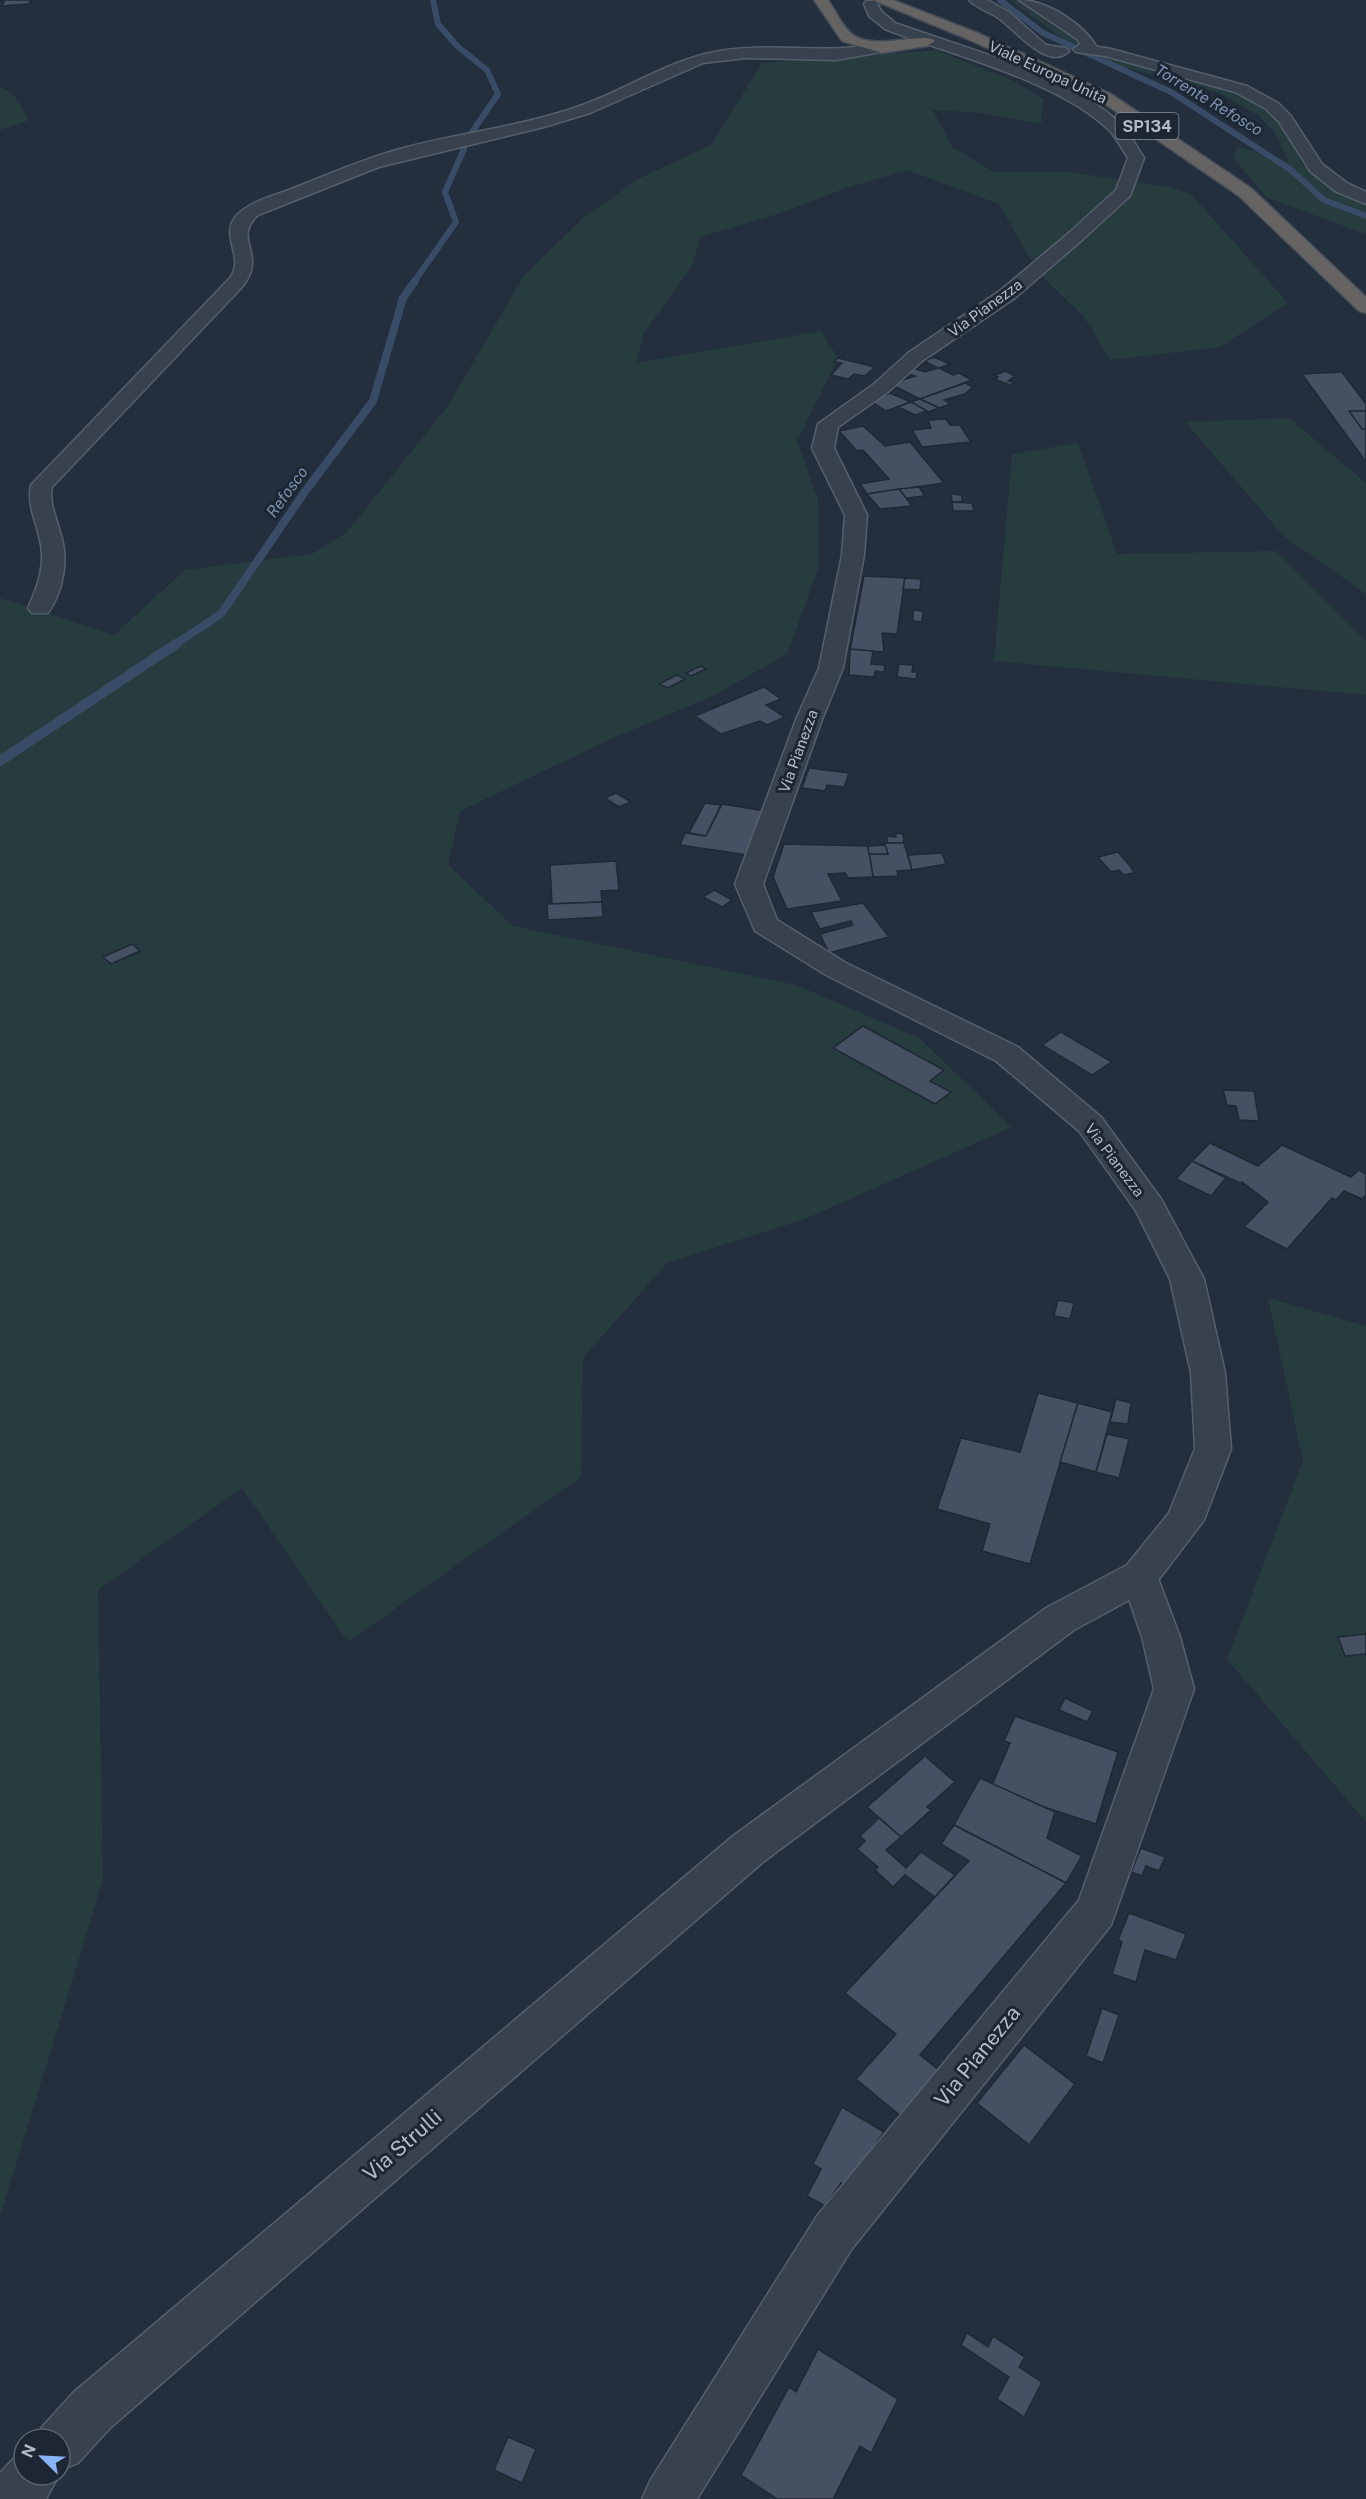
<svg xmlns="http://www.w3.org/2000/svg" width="1366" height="2499" font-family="'Public Sans',sans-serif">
  <rect width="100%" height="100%" fill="#242f3e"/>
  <g fill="#263c3f">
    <polygon points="1010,0 1016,0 1077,38 1084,47 1230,89 1254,102 1272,115 1287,133 1302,165 1366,200 1366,234 1267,198 1234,159 1237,146 1289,161 1275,133 1257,114 1217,92 1088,57"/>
    <polygon points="937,50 1011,80 1044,99 1041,124 982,113 933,110 952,147 994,172 1070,172 1168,187 1191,194 1288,303 1220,347 1110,360 1084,317 1038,272 999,204 907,170 849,187 778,214 700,237 693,265 643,335 636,363 821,331 838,358 797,441 818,500 819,567 787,654 713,696 613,738 460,811 448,865 513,926 796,985 919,1038 1012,1127 805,1219 667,1263 583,1358 581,1477 348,1642 242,1488 98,1590 103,1880 0,2217 0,598 114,635 185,570 312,554 347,532 447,407 524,276 584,217 640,178 711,145 762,63"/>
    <polygon points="0,87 12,92 29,120 0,130"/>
    <polygon points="1289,418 1366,483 1366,594 1284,536 1185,422"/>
    <polygon points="1078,443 1117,554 1276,551 1366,641 1366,695 994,661 1012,454"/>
    <polygon points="1268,1298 1366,1326 1366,1822 1227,1659 1303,1461"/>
  </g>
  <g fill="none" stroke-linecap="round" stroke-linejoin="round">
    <g stroke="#394c67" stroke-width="6">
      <polyline points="433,0 438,24 457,46 487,70 498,94 468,138"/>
      <polyline points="1000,0 1043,33 1171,92 1291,170 1324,200 1366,216"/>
      <polyline points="414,282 456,222 445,192 464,149"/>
    </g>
    <polyline stroke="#394c67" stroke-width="8" points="174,645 221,614 304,493 373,401 403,298 415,281"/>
    <polyline stroke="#394c67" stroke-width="10" points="0,761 176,644"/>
  </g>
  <g fill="#455162" stroke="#1f2835" stroke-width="1.5">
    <polygon points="0,0 31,0 29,4 2,6 4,2"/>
    <polygon points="934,357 950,364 939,368 953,375 959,373 972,380 920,399 890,384 915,376 901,372 910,367 925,372 938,368 924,361"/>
    <polygon points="838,358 875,367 865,376 854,374 848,379 831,375 842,363 834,362"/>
    <polygon points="1005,371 1015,376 1008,381 1014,382 1010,385 994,379 998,377 995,375"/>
    <polygon points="1342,372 1366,404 1366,462 1302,374"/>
    <polygon points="965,383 973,387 965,394 944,400 951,404 939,408 920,399"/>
    <polygon points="890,393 911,402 886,411 870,401"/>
    <polygon points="920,399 939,408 928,412 911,402"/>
    <polygon points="911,402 927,411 915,415 898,407"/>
    <polygon points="1349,411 1366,411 1366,429 1362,429"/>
    <polygon points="946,419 950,425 960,425 971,442 922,447 912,430 931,428 928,420"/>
    <polygon points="863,426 885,446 910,442 944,483 867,494 860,484 889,479 863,450 857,451 839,431"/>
    <polygon points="919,487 925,496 906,498 899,489"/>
    <polygon points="899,489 912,506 880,509 867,494"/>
    <polygon points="951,494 962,495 962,502 952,502"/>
    <polygon points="952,502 972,503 974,511 953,511"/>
    <polygon points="864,576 905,578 897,634 882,633 884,652 850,650"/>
    <polygon points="905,578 921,579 920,590 903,589"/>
    <polygon points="913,610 923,611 922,622 913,621"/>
    <polygon points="850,649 873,651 871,664 885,665 884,672 875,671 874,677 849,675"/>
    <polygon points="899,664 913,665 912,672 917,672 916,679 897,677"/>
    <polygon points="701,666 706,669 691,676 686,673"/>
    <polygon points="677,675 685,679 668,688 659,684"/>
    <polygon points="764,687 781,699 766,705 785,717 767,725 760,721 721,734 695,716"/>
    <polygon points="809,768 849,773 844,787 827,785 825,791 802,788"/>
    <polygon points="616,793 631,802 619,807 605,798"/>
    <polygon points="705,803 721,805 706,836 689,833"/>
    <polygon points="722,804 765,811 748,855 680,845 685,833 706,836"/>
    <polygon points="896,833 903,834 904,843 887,843 887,836 896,837"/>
    <polygon points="884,843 904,843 912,870 897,871 898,876 873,877 869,854 888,854"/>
    <polygon points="784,844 868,846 873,877 848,878 845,873 828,874 842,901 787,909 773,877"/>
    <polygon points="885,845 888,854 869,854 868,846"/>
    <polygon points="1118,852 1131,867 1134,873 1124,875 1119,870 1111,872 1098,857"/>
    <polygon points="942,853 946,864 912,870 908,855"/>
    <polygon points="616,861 619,890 601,891 602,902 552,904 550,865"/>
    <polygon points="714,890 732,900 722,907 703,897"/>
    <polygon points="602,902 603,917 548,920 547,904"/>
    <polygon points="863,903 889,937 829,953 820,934 853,925 851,921 820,929 811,912"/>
    <polygon points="132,944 140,951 111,964 103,957"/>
    <polygon points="863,1026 944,1070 930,1081 951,1092 935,1104 833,1048"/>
    <polygon points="1061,1032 1112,1062 1092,1075 1042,1045"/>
    <polygon points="1223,1090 1254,1091 1259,1121 1239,1120 1236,1106 1227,1105"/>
    <polygon points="1210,1143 1258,1166 1282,1145 1351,1177 1359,1170 1366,1174 1366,1195 1362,1199 1344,1191 1336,1200 1332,1198 1287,1249 1244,1227 1268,1202 1242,1182 1240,1183 1192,1161"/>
    <polygon points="1192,1161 1226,1178 1211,1196 1176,1179"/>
    <polygon points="1058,1300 1074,1303 1070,1319 1054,1316"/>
    <polygon points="1038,1393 1078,1403 1030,1564 982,1551 990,1524 937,1509 961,1438 1020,1452"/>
    <polygon points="1116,1399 1131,1403 1128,1424 1110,1422"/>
    <polygon points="1078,1403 1112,1412 1096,1472 1060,1462"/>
    <polygon points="1107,1434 1129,1439 1119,1478 1096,1472"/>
    <polygon points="1366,1634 1366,1654 1345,1656 1338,1637"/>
    <polygon points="1065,1698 1093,1711 1087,1722 1059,1710"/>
    <polygon points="1015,1716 1118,1752 1096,1824 1038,1805 992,1785 1010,1743 1004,1741"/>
    <polygon points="925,1756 955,1782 927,1807 931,1810 901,1837 867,1807"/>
    <polygon points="980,1778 1055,1812 1047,1838 1082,1856 1066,1883 954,1825"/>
    <polygon points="879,1818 901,1837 886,1850 906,1868 921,1852 955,1875 935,1897 905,1875 893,1887 875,1870 878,1867 857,1849 865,1841 860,1836"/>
    <polygon points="954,1825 1066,1883 920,2055 940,2071 902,2117 856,2079 896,2034 845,1993 969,1861 941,1844"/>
    <polygon points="1141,1848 1165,1857 1159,1871 1146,1866 1142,1876 1131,1872"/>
    <polygon points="1129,1913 1186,1934 1176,1960 1145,1950 1136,1982 1112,1974 1122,1942 1118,1940"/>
    <polygon points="1102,2008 1119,2015 1103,2063 1086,2056"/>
    <polygon points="1024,2045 1075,2084 1029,2145 977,2103"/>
    <polygon points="842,2107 884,2132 846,2186 841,2183 825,2206 807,2196 821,2169 813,2164"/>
    <polygon points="967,2333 988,2347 993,2336 1025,2357 1019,2367 1042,2382 1024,2417 997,2399 1009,2377 961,2345"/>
    <polygon points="818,2349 898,2399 871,2453 860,2446 833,2499 777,2499 741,2475 789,2387 796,2392"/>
    <polygon points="508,2437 536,2449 522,2483 494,2470"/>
  </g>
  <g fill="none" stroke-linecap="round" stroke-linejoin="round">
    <defs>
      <g id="minor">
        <path d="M1019 0C1047 0 1084 24 1098 49L1090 54 1085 52 1077 39Z"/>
        <path d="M882 43 887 45 890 48 887 51 836 60 745 58 703 63 590 113 544 127 379 167 258 215C231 240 268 252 243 286L52 487C49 503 56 517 60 532 69 558 64 590 48 613H32L28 608C38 586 46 564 40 540 36 521 27 505 31 485L230 278C246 256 218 236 237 215 251 201 276 195 294 188 329 174 364 159 400 149 459 133 519 127 577 107 625 91 669 59 720 51 774 42 827 55 882 43Z"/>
        <polygon points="1140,1561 1153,1565 1180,1637 1194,1689 1111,1925 851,2250 697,2499 642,2499 650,2481 817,2216 1079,1900 1154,1689 1142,1637 1121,1576 1127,1565"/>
      </g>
      <g id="tertiary">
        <path d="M969 0H987L1009 12 1046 45 1066 48 1069 51C1048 73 1013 27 997 17 988 11 976 8 969 0Z"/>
        <path d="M866 1H876L881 11 895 23C963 48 1069 74 1121 124 1130 134 1137 147 1144 158L1130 196 1082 240 1015 298 922 361 888 392 838 427 834 448 867 515 864 555 843 668 823 717 763 884 777 920 846 963 1018 1047 1101 1117 1161 1199 1204 1279 1225 1373 1231 1449 1204 1520 1153 1587 1074 1630 763 1862 110 2428 78 2463 60 2470V2439H37L42 2427 74 2392 733 1836 1046 1608 1127 1565 1169 1513 1195 1449 1191 1373 1170 1279 1136 1211 1079 1131 996 1061 826 975 755 931 735 884 797 717 819 668 842 555 845 515 812 448 818 424 874 384 908 353 1001 290 1070 232 1116 190 1128 158C1122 149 1117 139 1110 131 1060 81 951 55 885 29L869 16 864 4Z"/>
        <polygon points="1081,44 1111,49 1247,86 1278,103 1291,116 1322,164 1347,183 1366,192 1366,204 1335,191 1310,171 1279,122 1266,109 1235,92 1105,56 1076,52 1073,49"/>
        <polygon points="24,2453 24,2475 59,2475 46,2499 0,2499 0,2473 15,2457"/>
      </g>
      <g id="trunk">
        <path d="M814 0H828C835 10 843 28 853 35 876 51 926 31 935 41L927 46 882 53 842 41Z"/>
        <polygon points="873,0 893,0 980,34 1111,94 1251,188 1366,297 1366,313 1359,311 1239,196 1099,100 970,40"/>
      </g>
    </defs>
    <use href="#minor" stroke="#565f6c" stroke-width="3"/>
    <use href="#tertiary" stroke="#565f6c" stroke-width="3"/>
    <use href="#trunk" stroke="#434c59" stroke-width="3"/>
    <use href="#minor" fill="#38414e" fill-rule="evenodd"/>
    <use href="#tertiary" fill="#38414e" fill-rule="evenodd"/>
    <use href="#trunk" fill="#656462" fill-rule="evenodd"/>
  </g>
  <g text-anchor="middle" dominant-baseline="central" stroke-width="6" stroke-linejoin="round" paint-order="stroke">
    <g font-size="15" fill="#b4bcc9" stroke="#1d2633">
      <text transform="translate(1048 72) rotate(25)">Viale Europa Unita</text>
      <text transform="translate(985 308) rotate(-36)">Via Pianezza</text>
      <text transform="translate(798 751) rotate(-70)">Via Pianezza</text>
      <text transform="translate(1115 1160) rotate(53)">Via Pianezza</text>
    </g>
    <g font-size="16" font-style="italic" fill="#7c92b1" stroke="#1d2633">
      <text transform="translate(1209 100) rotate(31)">Torrente Refosco</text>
      <text transform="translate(287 492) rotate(-54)">Refosco</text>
    </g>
    <rect fill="#1d2633" stroke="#878f9c" stroke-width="1.5" x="1115.5" y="113" width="63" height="26" rx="4.5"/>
    <g font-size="16" font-weight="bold" fill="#b4bcc9">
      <text x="1147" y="126">SP134</text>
    </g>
    <g font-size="21" fill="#b4bcc9" stroke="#1d2633">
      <text transform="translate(977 2056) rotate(-51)">Via Pianezza</text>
      <text transform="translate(402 2145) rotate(-41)">Via Strulli</text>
    </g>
  </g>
  <g transform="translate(42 2457) rotate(294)"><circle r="28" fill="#1d2633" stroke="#59626f" stroke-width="1.5"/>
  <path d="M0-4.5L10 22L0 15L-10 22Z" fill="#8ab4f8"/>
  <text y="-9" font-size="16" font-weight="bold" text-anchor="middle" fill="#b4bcc9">N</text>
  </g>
</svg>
